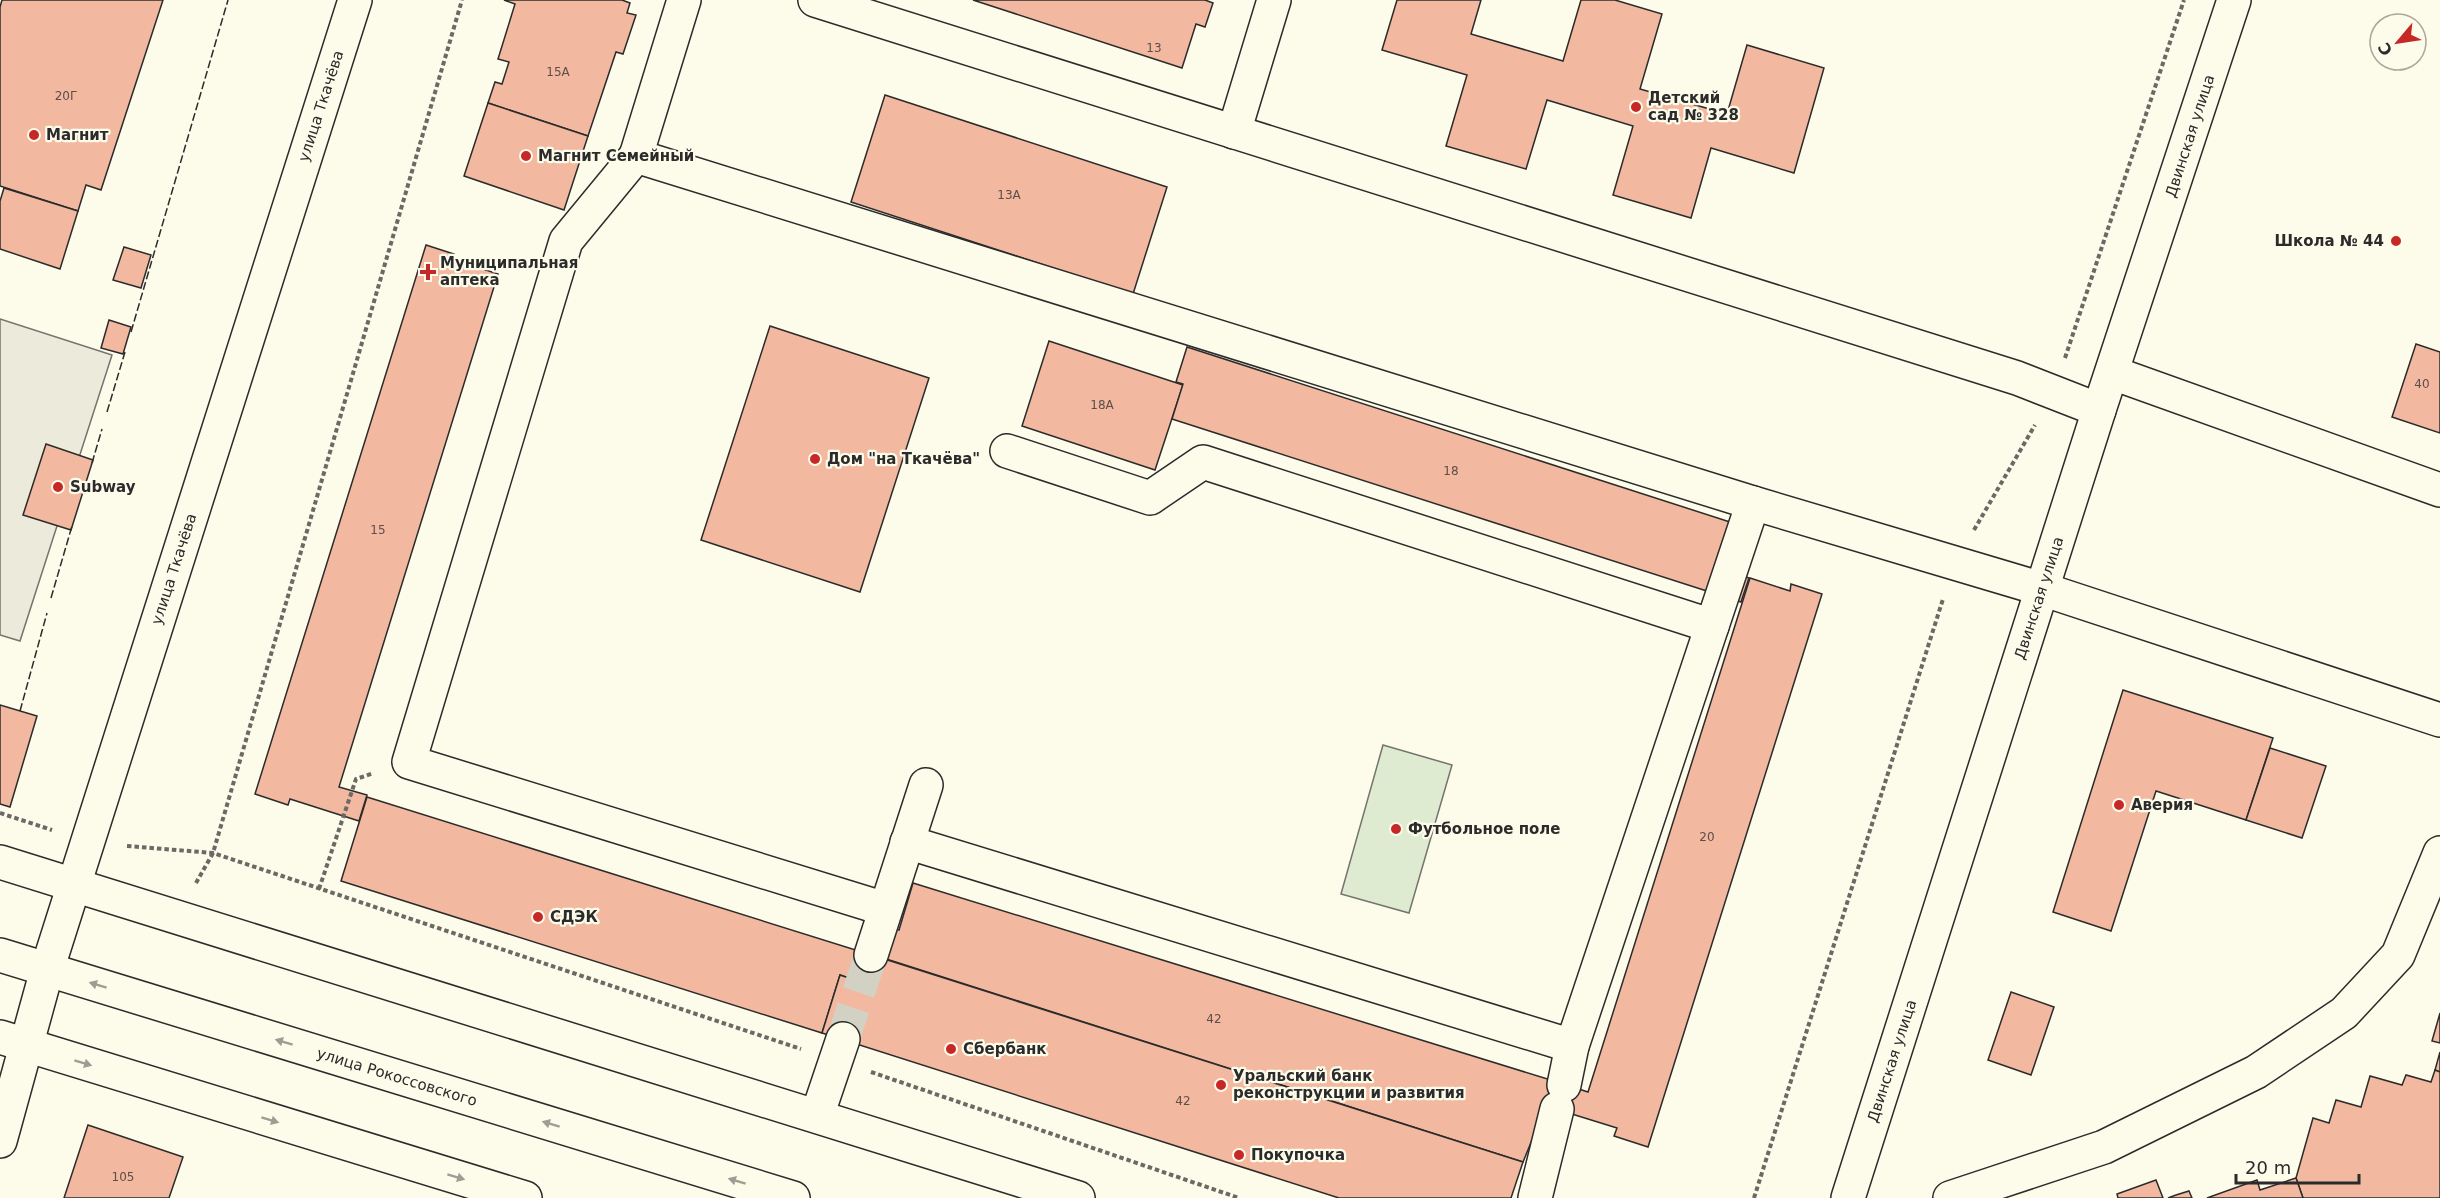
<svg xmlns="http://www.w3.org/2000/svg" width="2440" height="1198" font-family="'DejaVu Sans',sans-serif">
  <rect width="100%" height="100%" fill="#fdfbea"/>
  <polygon fill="#deebd1" stroke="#74746e" stroke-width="1.5" points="1383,745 1452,765 1409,913 1341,894"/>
  <polygon fill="#eceadb" stroke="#74746e" stroke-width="1.5" points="0,319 112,355 20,641 0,635"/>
  <g fill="#f2b8a0" stroke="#2b2b2b" stroke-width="1.5">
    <polygon points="2,0 163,0 101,190 86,185 78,211 0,186 0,7"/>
    <polygon points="504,0 622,0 630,3 627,13 636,15 623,54 616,52 588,136 488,103 495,82 502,84 509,62 498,59 515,4"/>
    <polygon points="973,0 1205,0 1213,3 1205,27 1196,24 1182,68"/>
    <polygon points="1397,0 1481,0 1471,34 1563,61 1581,0 1615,0 1662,14 1640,89 1727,114 1747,45 1824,68 1794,173 1711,148 1691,218 1613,195 1633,126 1547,100 1526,169 1446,146 1467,75 1382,50"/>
    <polygon points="885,95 1167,187 1133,294 851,202"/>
    <polygon points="488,103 588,136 564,210 464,176"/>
    <polygon points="4,188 78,211 60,269 0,249 0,201"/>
    <polygon points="426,245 454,254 453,259 498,274 339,787 367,795 359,821 290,799 288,805 255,794"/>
    <polygon points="124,247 151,255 141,288 113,280"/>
    <polygon points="109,320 131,327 123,354 101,348"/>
    <polygon points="770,326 929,378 860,592 701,540"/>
    <polygon points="1049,341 1183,385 1155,470 1022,426"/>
    <polygon points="2416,344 2440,352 2440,433 2392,417"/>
    <polygon points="1187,347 1730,522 1716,567 1749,578 1741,602 1172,419 1183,384 1176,382"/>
    <polygon points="46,444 93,460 71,530 23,515"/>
    <polygon points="1750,578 1790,591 1791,584 1822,594 1648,1147 1614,1136 1617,1128 1546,1106 1554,1081 1588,1092"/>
    <polygon points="2123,690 2273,738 2246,820 2156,791 2111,931 2053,912"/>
    <polygon points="0,705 37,716 10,807 0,804"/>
    <polygon points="2270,748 2326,766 2302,838 2246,820"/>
    <polygon points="367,797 878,957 869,985 840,975 822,1033 341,881"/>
    <polygon points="913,883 1554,1081 1546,1106 1523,1162 880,957 890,927 899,930"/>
    <polygon points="878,957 1523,1162 1511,1198 1339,1198 822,1033 840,975 869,985"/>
    <polygon points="2011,992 2054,1007 2031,1075 1988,1060"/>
    <polygon points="2440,1013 2440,1043 2432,1041"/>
    <polygon points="2440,1052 2440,1072 2435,1070"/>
    <polygon points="2435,1070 2440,1072 2440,1198 2303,1198 2296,1178 2313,1118 2329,1123 2336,1100 2361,1107 2370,1076 2402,1085 2406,1075 2431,1082"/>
    <polygon points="88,1125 183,1157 169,1198 64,1198"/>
    <polygon points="2296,1178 2303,1198 2207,1198 2257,1180 2260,1190"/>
    <polygon points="2156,1180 2163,1198 2118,1198 2117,1194"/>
    <polygon points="2189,1191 2192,1198 2168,1198 2176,1195"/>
  </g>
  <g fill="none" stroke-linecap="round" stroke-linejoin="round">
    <polyline stroke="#d3d1c4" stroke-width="33" stroke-dasharray="33 16" stroke-linecap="butt" points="843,1039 871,955"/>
    <defs>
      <g id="minor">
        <polyline points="684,0 636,156 1753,503 2042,589 2440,720"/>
        <polyline points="815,0 2017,378 2099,410"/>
        <polyline points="1234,132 1274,0"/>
        <polyline points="636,156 566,241 409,762 885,909"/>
        <polyline points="2113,373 2440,490"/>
        <polyline points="1007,451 1150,498 1203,462 1712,626"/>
        <polyline points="907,842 1572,1046 1753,503"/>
        <polyline points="0,862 1078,1198"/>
        <polyline points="871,955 926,785"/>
        <polyline points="1564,1085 1572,1046"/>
        <polyline points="817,1116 843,1039"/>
        <polyline points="0,1141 47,970 355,0"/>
        <polyline points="1535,1198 1557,1109"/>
        <polyline points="1848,1198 2099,410 2234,0"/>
        <polyline points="1950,1198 2104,1147 2256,1072 2344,1013 2398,955 2440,853"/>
      </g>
      <g id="highway">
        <polyline points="0,955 793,1198"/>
        <polyline points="0,1037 525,1198"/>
      </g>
    </defs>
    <use href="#minor" stroke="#2b2b2b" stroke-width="36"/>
    <use href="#highway" stroke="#2b2b2b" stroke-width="36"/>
    <g stroke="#6a6964" stroke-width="4" stroke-dasharray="4.5 3" stroke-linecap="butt">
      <polyline points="2065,358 2184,0"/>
      <polyline points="1974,530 2035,425"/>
      <polyline points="0,813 52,830"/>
      <polyline points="127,846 213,853 801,1049"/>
      <polyline points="196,883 213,853 462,0"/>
      <polyline points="319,889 356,779 374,773"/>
      <polyline points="871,1072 1239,1198"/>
      <polyline points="1754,1198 1943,599"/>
    </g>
    <use href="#minor" stroke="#fdfbea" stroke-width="33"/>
    <use href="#highway" stroke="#fdfbea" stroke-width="33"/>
    <g stroke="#2b2b2b" stroke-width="1.5" stroke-dasharray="8 3" stroke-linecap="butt">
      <polyline points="131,332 228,0"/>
      <polyline points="107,412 125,352"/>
      <polyline points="92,463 102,429"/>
      <polyline points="51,598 72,526"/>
      <polyline points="20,711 47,613"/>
    </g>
  </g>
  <defs><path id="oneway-solid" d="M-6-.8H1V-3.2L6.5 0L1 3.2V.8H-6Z" transform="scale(1.5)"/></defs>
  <g fill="#9e9d94">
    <use href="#oneway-solid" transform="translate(98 985) rotate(-163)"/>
    <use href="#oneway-solid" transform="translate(284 1042) rotate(-163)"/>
    <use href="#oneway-solid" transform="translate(83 1063) rotate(17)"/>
    <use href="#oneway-solid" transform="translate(270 1120) rotate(17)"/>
    <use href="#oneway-solid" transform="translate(551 1124) rotate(-163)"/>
    <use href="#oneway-solid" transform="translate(456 1177) rotate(17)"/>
    <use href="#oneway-solid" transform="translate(737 1181) rotate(-163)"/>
  </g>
  <g fill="#c62828" stroke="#fdfbea" stroke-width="2">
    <circle cx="1636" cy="107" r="6"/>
    <circle cx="34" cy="135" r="6"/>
    <circle cx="526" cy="156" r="6"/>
    <circle cx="2396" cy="241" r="6"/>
    <path d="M425 263h6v6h6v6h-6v6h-6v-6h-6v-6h6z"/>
    <circle cx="815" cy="459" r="6"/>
    <circle cx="58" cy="487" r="6"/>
    <circle cx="2119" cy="805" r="6"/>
    <circle cx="1396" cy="829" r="6"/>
    <circle cx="538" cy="917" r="6"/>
    <circle cx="951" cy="1049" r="6"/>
    <circle cx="1221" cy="1085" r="6"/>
    <circle cx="1239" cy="1155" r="6"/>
  </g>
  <g text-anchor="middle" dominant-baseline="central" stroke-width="4.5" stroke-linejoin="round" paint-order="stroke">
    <g font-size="12" fill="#5d4e48">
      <text x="1154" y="48">13</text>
      <text x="558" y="72">15А</text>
      <text x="66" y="96">20Г</text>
      <text x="1009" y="195">13А</text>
      <text x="2422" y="384">40</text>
      <text x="1102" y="405">18А</text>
      <text x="1451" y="471">18</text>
      <text x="378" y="530">15</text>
      <text x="1707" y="837">20</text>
      <text x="1214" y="1019">42</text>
      <text x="1183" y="1101">42</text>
      <text x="123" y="1177">105</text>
    </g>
    <g font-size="15" font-weight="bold" fill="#2b2b2b" stroke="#fdfbea" text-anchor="start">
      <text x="1648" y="98">Детский<tspan x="1648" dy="17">сад № 328</tspan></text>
      <text x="46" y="135">Магнит</text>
      <text x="538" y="156">Магнит Семейный</text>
      <text x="2384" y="241" text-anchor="end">Школа № 44</text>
      <text x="440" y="263">Муниципальная<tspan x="440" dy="17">аптека</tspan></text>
      <text x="827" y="459">Дом "на Ткачёва"</text>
      <text x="70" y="487">Subway</text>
      <text x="2131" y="805">Аверия</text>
      <text x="1408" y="829">Футбольное поле</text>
      <text x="550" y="917">СДЭК</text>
      <text x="963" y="1049">Сбербанк</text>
      <text x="1233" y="1076">Уральский банк<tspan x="1233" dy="17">реконструкции и развития</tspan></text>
      <text x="1251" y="1155">Покупочка</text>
    </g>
    <g font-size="15" fill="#2b2b2b" stroke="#fdfbea">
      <text transform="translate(321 106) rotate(-72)">улица Ткачёва</text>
      <text transform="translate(2190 136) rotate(-72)">Двинская улица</text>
      <text transform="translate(174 569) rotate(-72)">улица Ткачёва</text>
      <text transform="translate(2039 598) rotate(-72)">Двинская улица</text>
      <text transform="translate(1892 1061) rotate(-72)">Двинская улица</text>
      <text transform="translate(397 1077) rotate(17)">улица Рокоссовского</text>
    </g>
  </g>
  <g transform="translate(2398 42) rotate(241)"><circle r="28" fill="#fdfbea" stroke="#a9a89e" stroke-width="1.5"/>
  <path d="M0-4.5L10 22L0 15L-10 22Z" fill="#c62828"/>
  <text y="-9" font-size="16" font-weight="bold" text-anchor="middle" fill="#2b2b2b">С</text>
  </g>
  <path d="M2236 1174v9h123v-9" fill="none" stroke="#2b2b2b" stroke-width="3"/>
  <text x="2245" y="1174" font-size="18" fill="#2b2b2b" stroke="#fdfbea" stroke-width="4.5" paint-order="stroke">20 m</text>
</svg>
